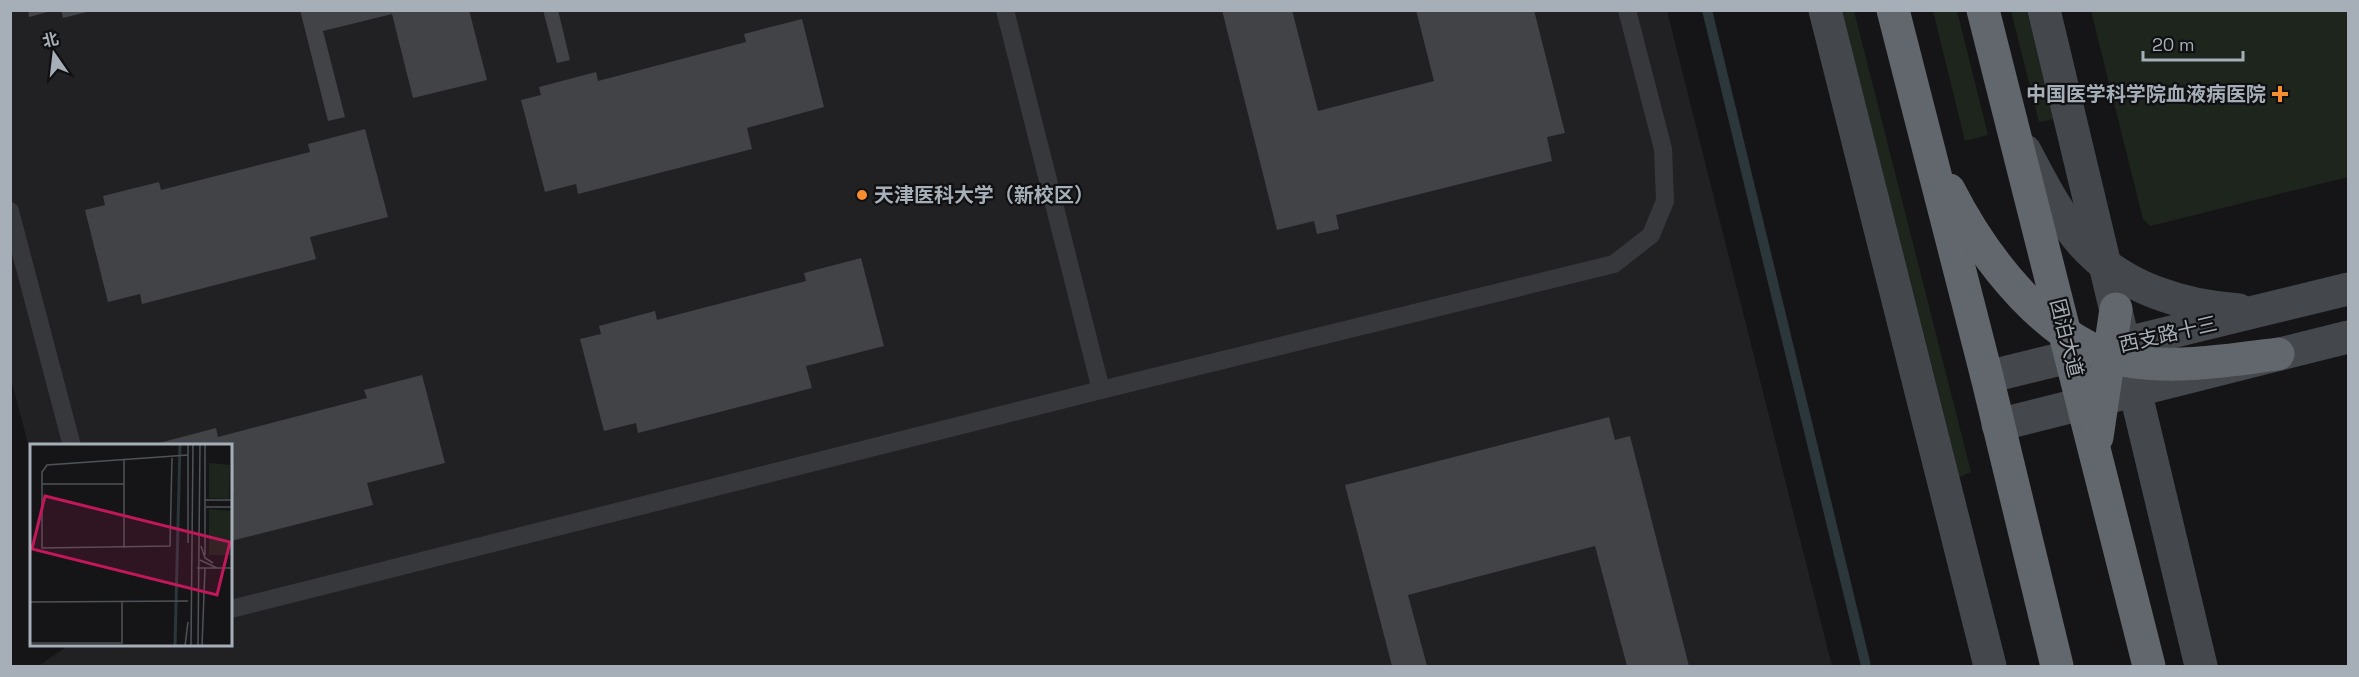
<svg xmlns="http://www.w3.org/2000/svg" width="2359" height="677" font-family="'Space Grotesk','Noto Sans SC',sans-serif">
  <rect width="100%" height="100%" fill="#151517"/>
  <polygon fill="#212124" points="10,11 1667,11 1832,666 38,666 68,646 231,646 231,446 32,446 31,455 11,379"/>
  <g fill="#1d251d">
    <polygon points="1840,11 1854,11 1971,472 1957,478"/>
    <polygon points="1933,11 1957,11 1988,135 1965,141"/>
    <polygon points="2011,11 2027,11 2054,119 2039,122"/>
    <polygon points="2091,11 2348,11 2348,177 2150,226 2143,219"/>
  </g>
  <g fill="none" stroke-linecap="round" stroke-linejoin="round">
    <polyline stroke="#2b373b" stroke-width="10" points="1707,10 1866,666"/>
  </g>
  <g fill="#414347">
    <polygon points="28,10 51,10 51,11 29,17"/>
    <polygon points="61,10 91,10 91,11 63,18"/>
    <polygon points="300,10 469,10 487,80 413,98 392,14 323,31 345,117 328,121"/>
    <polygon points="543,10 558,10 570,60 557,63"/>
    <polygon points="1222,10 1292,10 1318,111 1434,81 1416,10 1534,10 1565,133 1547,137 1552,161 1336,215 1339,229 1317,234 1314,221 1277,230"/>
    <polygon points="802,19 824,107 747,128 752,149 578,194 576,184 545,192 521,100 541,95 539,87 596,72 598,81 746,42 744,34"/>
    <polygon points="365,129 388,217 310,237 316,259 142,304 140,294 108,302 85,210 105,205 103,196 159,182 161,190 310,152 308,144"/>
    <polygon points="861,258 884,346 806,366 812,388 638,433 636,423 604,431 580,339 601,334 599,326 655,311 657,320 806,281 804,273"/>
    <polygon points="422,375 445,463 367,483 373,505 231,541 231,446 160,446 159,443 216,428 218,437 367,398 364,390"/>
    <polygon points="1609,417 1615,440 1630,436 1689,666 1627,666 1595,546 1408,595 1427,666 1392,666 1345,485"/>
  </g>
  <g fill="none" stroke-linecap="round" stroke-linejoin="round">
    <g stroke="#36383c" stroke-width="18">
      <polyline points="1005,10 1101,390"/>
      <polyline points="10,211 72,446"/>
      <polyline points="231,609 1101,390 1614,264 1651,235 1665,201 1663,149 1627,10"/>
    </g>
    <g stroke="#44474c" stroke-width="33">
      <polyline points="1825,10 1990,666"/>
      <polyline points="2044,10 2201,666"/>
      <path d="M2025 151C2042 183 2059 217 2083 244 2122 288 2183 306 2239 310"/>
      <polyline points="1987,377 2348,289"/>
      <polyline points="1998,425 2348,337"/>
    </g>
    <g stroke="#62676d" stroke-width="33">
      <polyline points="1893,10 1987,377 2057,666"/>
      <polyline points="1983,10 2149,666"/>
      <path d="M1949 190C1983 257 2050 347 2128 361 2177 369 2230 360 2278 354"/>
      <polyline points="2097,437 2116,309"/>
    </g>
  </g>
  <g fill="#f68d2e" stroke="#101012" stroke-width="2">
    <path d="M2277 85h6v6h6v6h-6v6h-6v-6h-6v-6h6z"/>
    <circle cx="862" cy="195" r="6"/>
  </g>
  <g text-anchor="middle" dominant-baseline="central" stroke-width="4.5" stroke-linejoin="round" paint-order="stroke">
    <g font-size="20" font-weight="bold" fill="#a6afb7" stroke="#101012" text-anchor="end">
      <text x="2266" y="94">中国医学科学院血液病医院</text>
      <text x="874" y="195" text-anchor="start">天津医科大学（新校区）</text>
    </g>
    <g font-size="20" fill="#a6afb7" stroke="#101012">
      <text transform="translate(2168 334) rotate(-13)">西支路十三</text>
      <text transform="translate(2067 338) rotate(76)">团泊大道</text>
    </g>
  </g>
  <g transform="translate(30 444)">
    <rect width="202" height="202" fill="#151517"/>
    <path d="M179 19 200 21 199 55 179 54ZM179 65 201 67 202 111H179Z" fill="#1d251d"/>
    <path fill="none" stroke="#2b373b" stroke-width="3" d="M145 202 150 0"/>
    <path fill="none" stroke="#4f5357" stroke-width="1.5" d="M158 0V99M175 0V111M142 14 140 102 12 104V28L17 21 158 11M94 16V104M203 18V49M12 40H94M175 56H203M176 63H203M171 102 175 114 183 119M170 116 187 124M167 124H203M0 158 158 157M0 199H92V158M155 202 158 178M161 202 163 0M168 202 170 0M172 202 175 124"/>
    <path fill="#c2185b" fill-opacity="0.15" stroke="#c2185b" stroke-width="3" d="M15 52 200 98 187 151 2 105Z"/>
    <rect width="202" height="202" fill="none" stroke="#a6afb7" stroke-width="3"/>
  </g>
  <rect width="2359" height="677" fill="none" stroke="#a6afb7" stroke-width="24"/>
  <g transform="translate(54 54) rotate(346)" stroke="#101012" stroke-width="4.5" paint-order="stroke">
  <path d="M0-4.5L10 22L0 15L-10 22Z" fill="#a6afb7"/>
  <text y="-9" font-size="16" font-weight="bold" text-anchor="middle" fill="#a6afb7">北</text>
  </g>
  <path d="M2143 51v9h100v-9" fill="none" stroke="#a6afb7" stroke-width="3"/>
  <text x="2152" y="51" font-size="18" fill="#a6afb7" stroke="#101012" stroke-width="4.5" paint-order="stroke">20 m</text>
</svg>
